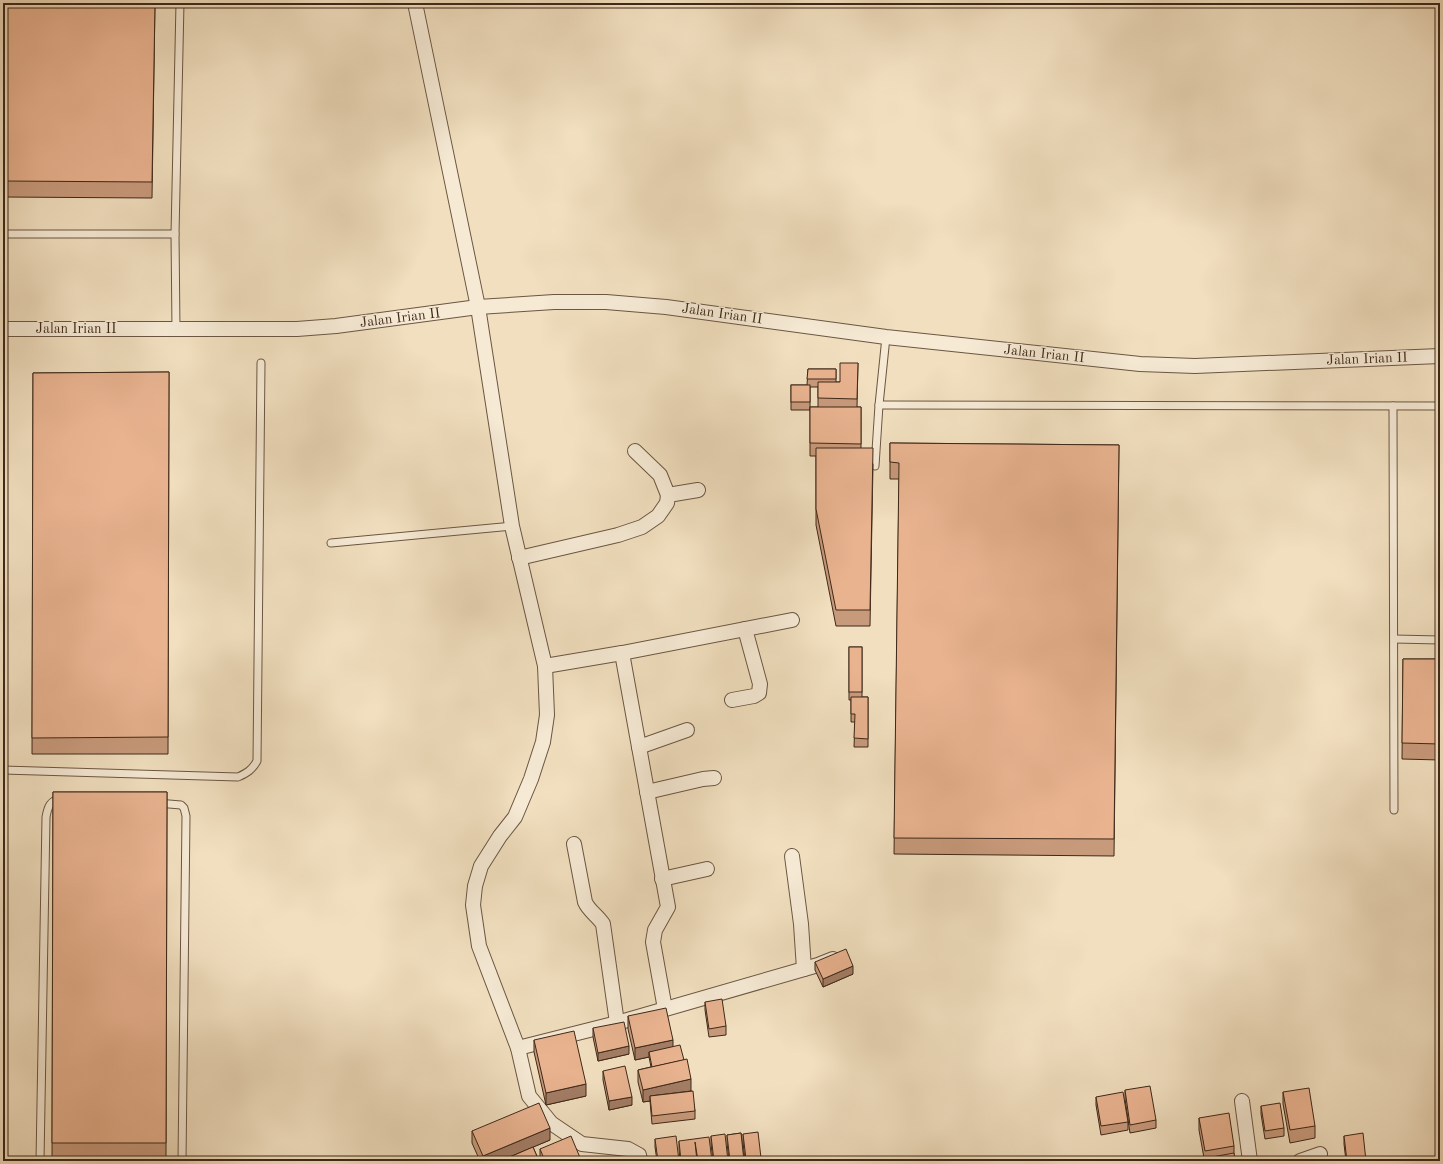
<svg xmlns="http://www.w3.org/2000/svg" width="1443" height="1164" font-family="'Old Standard TT',serif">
  <rect width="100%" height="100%" fill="#f1dfbf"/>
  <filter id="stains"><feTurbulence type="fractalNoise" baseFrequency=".005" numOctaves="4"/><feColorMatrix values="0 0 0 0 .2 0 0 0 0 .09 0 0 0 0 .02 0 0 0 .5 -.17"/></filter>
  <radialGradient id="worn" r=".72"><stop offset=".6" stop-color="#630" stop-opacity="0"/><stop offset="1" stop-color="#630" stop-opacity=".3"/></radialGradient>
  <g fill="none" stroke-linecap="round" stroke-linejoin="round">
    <defs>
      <g id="service">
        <polyline points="3,234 175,234"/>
        <polyline points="176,329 175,234 180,3"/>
        <polyline points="879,405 1440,406"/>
        <polyline points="1393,406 1394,810"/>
        <polyline points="875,466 879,405 886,337"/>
        <polyline points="331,543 512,526"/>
        <polyline points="1394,639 1440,640"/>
        <path d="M3 770 238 777C247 773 252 770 257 761L261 363"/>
        <polyline points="157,803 181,805 184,808 186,816 182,1161"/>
        <path d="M40 1161 46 817C48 806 50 801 61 798"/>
      </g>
      <g id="minor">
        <polyline points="415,3 478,307 512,526 545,666 547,715 543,742 531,779 515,817 500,836 481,866 475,886 473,905 479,946 518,1048 529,1096 551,1123 582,1144 628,1149 639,1155 640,1161"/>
        <polyline points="3,329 297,329 336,326 478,307 554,302 606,302 666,307 886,337 1140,364 1195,366 1440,356"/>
        <polyline points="635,451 660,475 668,495"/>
        <polyline points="519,558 618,535 642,527 658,516 667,503 668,495 698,490"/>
        <polyline points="622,653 668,907 655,930 653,942 665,1009"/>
        <polyline points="545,666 622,653 792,620"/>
        <polyline points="732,700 754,696 759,693 760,684 745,629"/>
        <polyline points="639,747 687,730"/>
        <polyline points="647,792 703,779 714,778"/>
        <path d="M574 844 585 902C589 911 597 915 603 924L617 1023"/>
        <polyline points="792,856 801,924 804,969"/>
        <polyline points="662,879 707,869"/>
        <polyline points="518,1048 617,1023 818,965 833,959"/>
        <polyline points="1242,1101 1250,1161"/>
        <polyline points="1300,1161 1320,1154"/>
      </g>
    </defs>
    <use href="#service" stroke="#6b5642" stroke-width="9"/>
    <use href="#minor" stroke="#6b5642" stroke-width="16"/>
    <use href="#service" stroke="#f6ead5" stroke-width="7"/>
    <use href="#minor" stroke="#f6ead5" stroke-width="14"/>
  </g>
  <g fill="#c89a7c" stroke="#3e2818">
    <polygon points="3,3 155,3 152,198 3,197"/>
    <polygon points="858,363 857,407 861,407 861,448 873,464 870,626 836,626 816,525 816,456 810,456 810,407 818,407 818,387 810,387 810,410 791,410 791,385 807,385 808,369 836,369 836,382 840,382"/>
    <polygon points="169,372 168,754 32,754 33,373"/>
    <polygon points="890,443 1119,445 1114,856 894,854 899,479 890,479"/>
    <polygon points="849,647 862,647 862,697 868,697 868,747 854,747 855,722 851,722 851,700 849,700"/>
    <polygon points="1403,659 1440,659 1440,760 1402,759"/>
    <polygon points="53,792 167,792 166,1159 52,1159"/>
    <polygon points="815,962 853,974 823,987 815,970"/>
    <polygon points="705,1002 726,1026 726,1035 709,1037 705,1010"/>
    <polygon points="628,1016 673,1047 691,1091 695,1111 695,1119 652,1124 650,1101 643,1102 638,1082 638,1070 651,1067 649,1057 635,1060 628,1029"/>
    <polygon points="593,1028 629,1054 598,1061 593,1037"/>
    <polygon points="534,1040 586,1096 546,1105 534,1052"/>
    <polygon points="603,1071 632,1105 609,1110 603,1080"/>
    <polygon points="1125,1090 1156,1120 1156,1128 1130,1133 1125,1099"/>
    <polygon points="1283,1092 1315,1126 1315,1138 1290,1143 1283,1104"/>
    <polygon points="1096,1097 1128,1122 1128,1130 1101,1135 1096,1105"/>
    <polygon points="1261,1106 1284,1128 1284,1136 1265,1139 1261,1114"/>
    <polygon points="1199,1118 1234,1146 1234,1155 1235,1161 1201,1161 1201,1159 1204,1158 1199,1130"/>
    <polygon points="472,1131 550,1140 533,1147 539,1161 505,1161 505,1159 500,1161 480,1161 472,1143"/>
    <polygon points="741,1133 744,1161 729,1161 727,1143 727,1135"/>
    <polygon points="743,1134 761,1158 761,1161 745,1161 743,1142"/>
    <polygon points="711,1136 728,1161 713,1161 711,1144"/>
    <polygon points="1344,1136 1366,1161 1346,1161 1344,1144"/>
    <polygon points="655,1139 679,1161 657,1161 655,1147"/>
    <polygon points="679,1141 712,1161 680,1161 679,1149"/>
    <polygon points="540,1149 581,1161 541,1161 540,1157"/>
  </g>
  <g fill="#a37d65" stroke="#3e2818">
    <polygon points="853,966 853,974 823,987 823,979"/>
    <polygon points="673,1040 673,1052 649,1052 649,1057 635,1060 635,1048"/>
    <polygon points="629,1046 629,1054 598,1061 598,1053"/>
    <polygon points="691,1079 691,1091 650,1096 650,1101 643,1102 643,1090"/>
    <polygon points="586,1084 586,1096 546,1105 546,1093"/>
    <polygon points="632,1097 632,1105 609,1110 609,1101"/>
    <polygon points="550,1128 550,1140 500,1161 483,1161 483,1156"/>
  </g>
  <g fill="#e9b390" stroke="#3e2818">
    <polygon points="3,3 155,3 152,182 3,181"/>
    <polygon points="840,363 858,363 857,399 818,398 818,382 840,382"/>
    <polygon points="808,369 836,369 836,379 807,379"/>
    <polygon points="169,372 168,737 32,738 33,373"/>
    <rect x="791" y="385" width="19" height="17"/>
    <polygon points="810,407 861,407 861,444 810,443"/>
    <polygon points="890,443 1119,445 1114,839 894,838 899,463 890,462"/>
    <polygon points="816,448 873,448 870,610 836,610 816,509"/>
    <rect x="849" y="647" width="13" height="45"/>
    <polygon points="1403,659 1440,659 1440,744 1402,743"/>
    <polygon points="851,697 868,697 868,739 854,738 855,714 851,714"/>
    <polygon points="53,792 167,792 166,1143 52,1143"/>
    <polygon points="846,949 853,966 823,979 815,962"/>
    <polygon points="722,999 726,1026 709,1029 705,1002"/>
    <polygon points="666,1008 673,1040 635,1048 628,1016"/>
    <polygon points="624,1022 629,1046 598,1053 593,1028"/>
    <polygon points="574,1031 586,1084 546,1093 534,1040"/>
    <polygon points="680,1045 684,1060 652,1067 649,1052"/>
    <polygon points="687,1059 691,1079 643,1090 638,1070"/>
    <polygon points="625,1066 632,1097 609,1101 603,1071"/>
    <polygon points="1150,1086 1156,1120 1130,1125 1125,1090"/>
    <polygon points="1309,1088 1315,1126 1290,1130 1283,1092"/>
    <polygon points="693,1091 695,1111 652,1116 650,1096"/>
    <polygon points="1123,1092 1128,1122 1101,1126 1096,1097"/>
    <polygon points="539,1103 550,1128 483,1156 472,1131"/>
    <polygon points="1280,1103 1284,1128 1265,1131 1261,1106"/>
    <polygon points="1229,1113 1234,1146 1205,1151 1199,1118"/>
    <polygon points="758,1132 761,1158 746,1159 743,1134"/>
    <polygon points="741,1133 744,1161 730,1161 727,1135"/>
    <polygon points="1363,1133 1366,1161 1347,1161 1344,1136"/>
    <polygon points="725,1134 728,1161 714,1161 711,1136"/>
    <polygon points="571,1136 581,1160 579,1161 545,1161 540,1149"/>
    <polygon points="676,1136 679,1161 658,1161 655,1139"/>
    <polygon points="709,1137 712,1161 698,1161 695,1142 697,1161 681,1161 679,1141"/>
    <polygon points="533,1147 539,1161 506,1161 505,1159"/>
    <polygon points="1234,1153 1235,1161 1201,1161 1201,1159"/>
    <polygon points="1342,1159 1343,1161 1324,1161"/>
  </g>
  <g text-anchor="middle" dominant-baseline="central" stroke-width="3" stroke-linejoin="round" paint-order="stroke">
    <g font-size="14" fill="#3e2818" stroke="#f6ead5">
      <text transform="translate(722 314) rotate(8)">Jalan Irian II</text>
      <text transform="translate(400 318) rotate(-7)">Jalan Irian II</text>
      <text x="76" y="329">Jalan Irian II</text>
      <text transform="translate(1044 354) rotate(6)">Jalan Irian II</text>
      <text transform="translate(1367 359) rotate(-2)">Jalan Irian II</text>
    </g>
  </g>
  <rect width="1443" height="1164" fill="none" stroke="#f1dfbf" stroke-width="16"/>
  <rect x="4" y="4" width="1435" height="1156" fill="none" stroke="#3e2818" stroke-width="2"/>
  <rect x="8" y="8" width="1427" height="1148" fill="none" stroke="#3e2818"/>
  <rect width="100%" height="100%" filter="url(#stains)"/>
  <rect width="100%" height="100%" fill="url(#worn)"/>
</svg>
